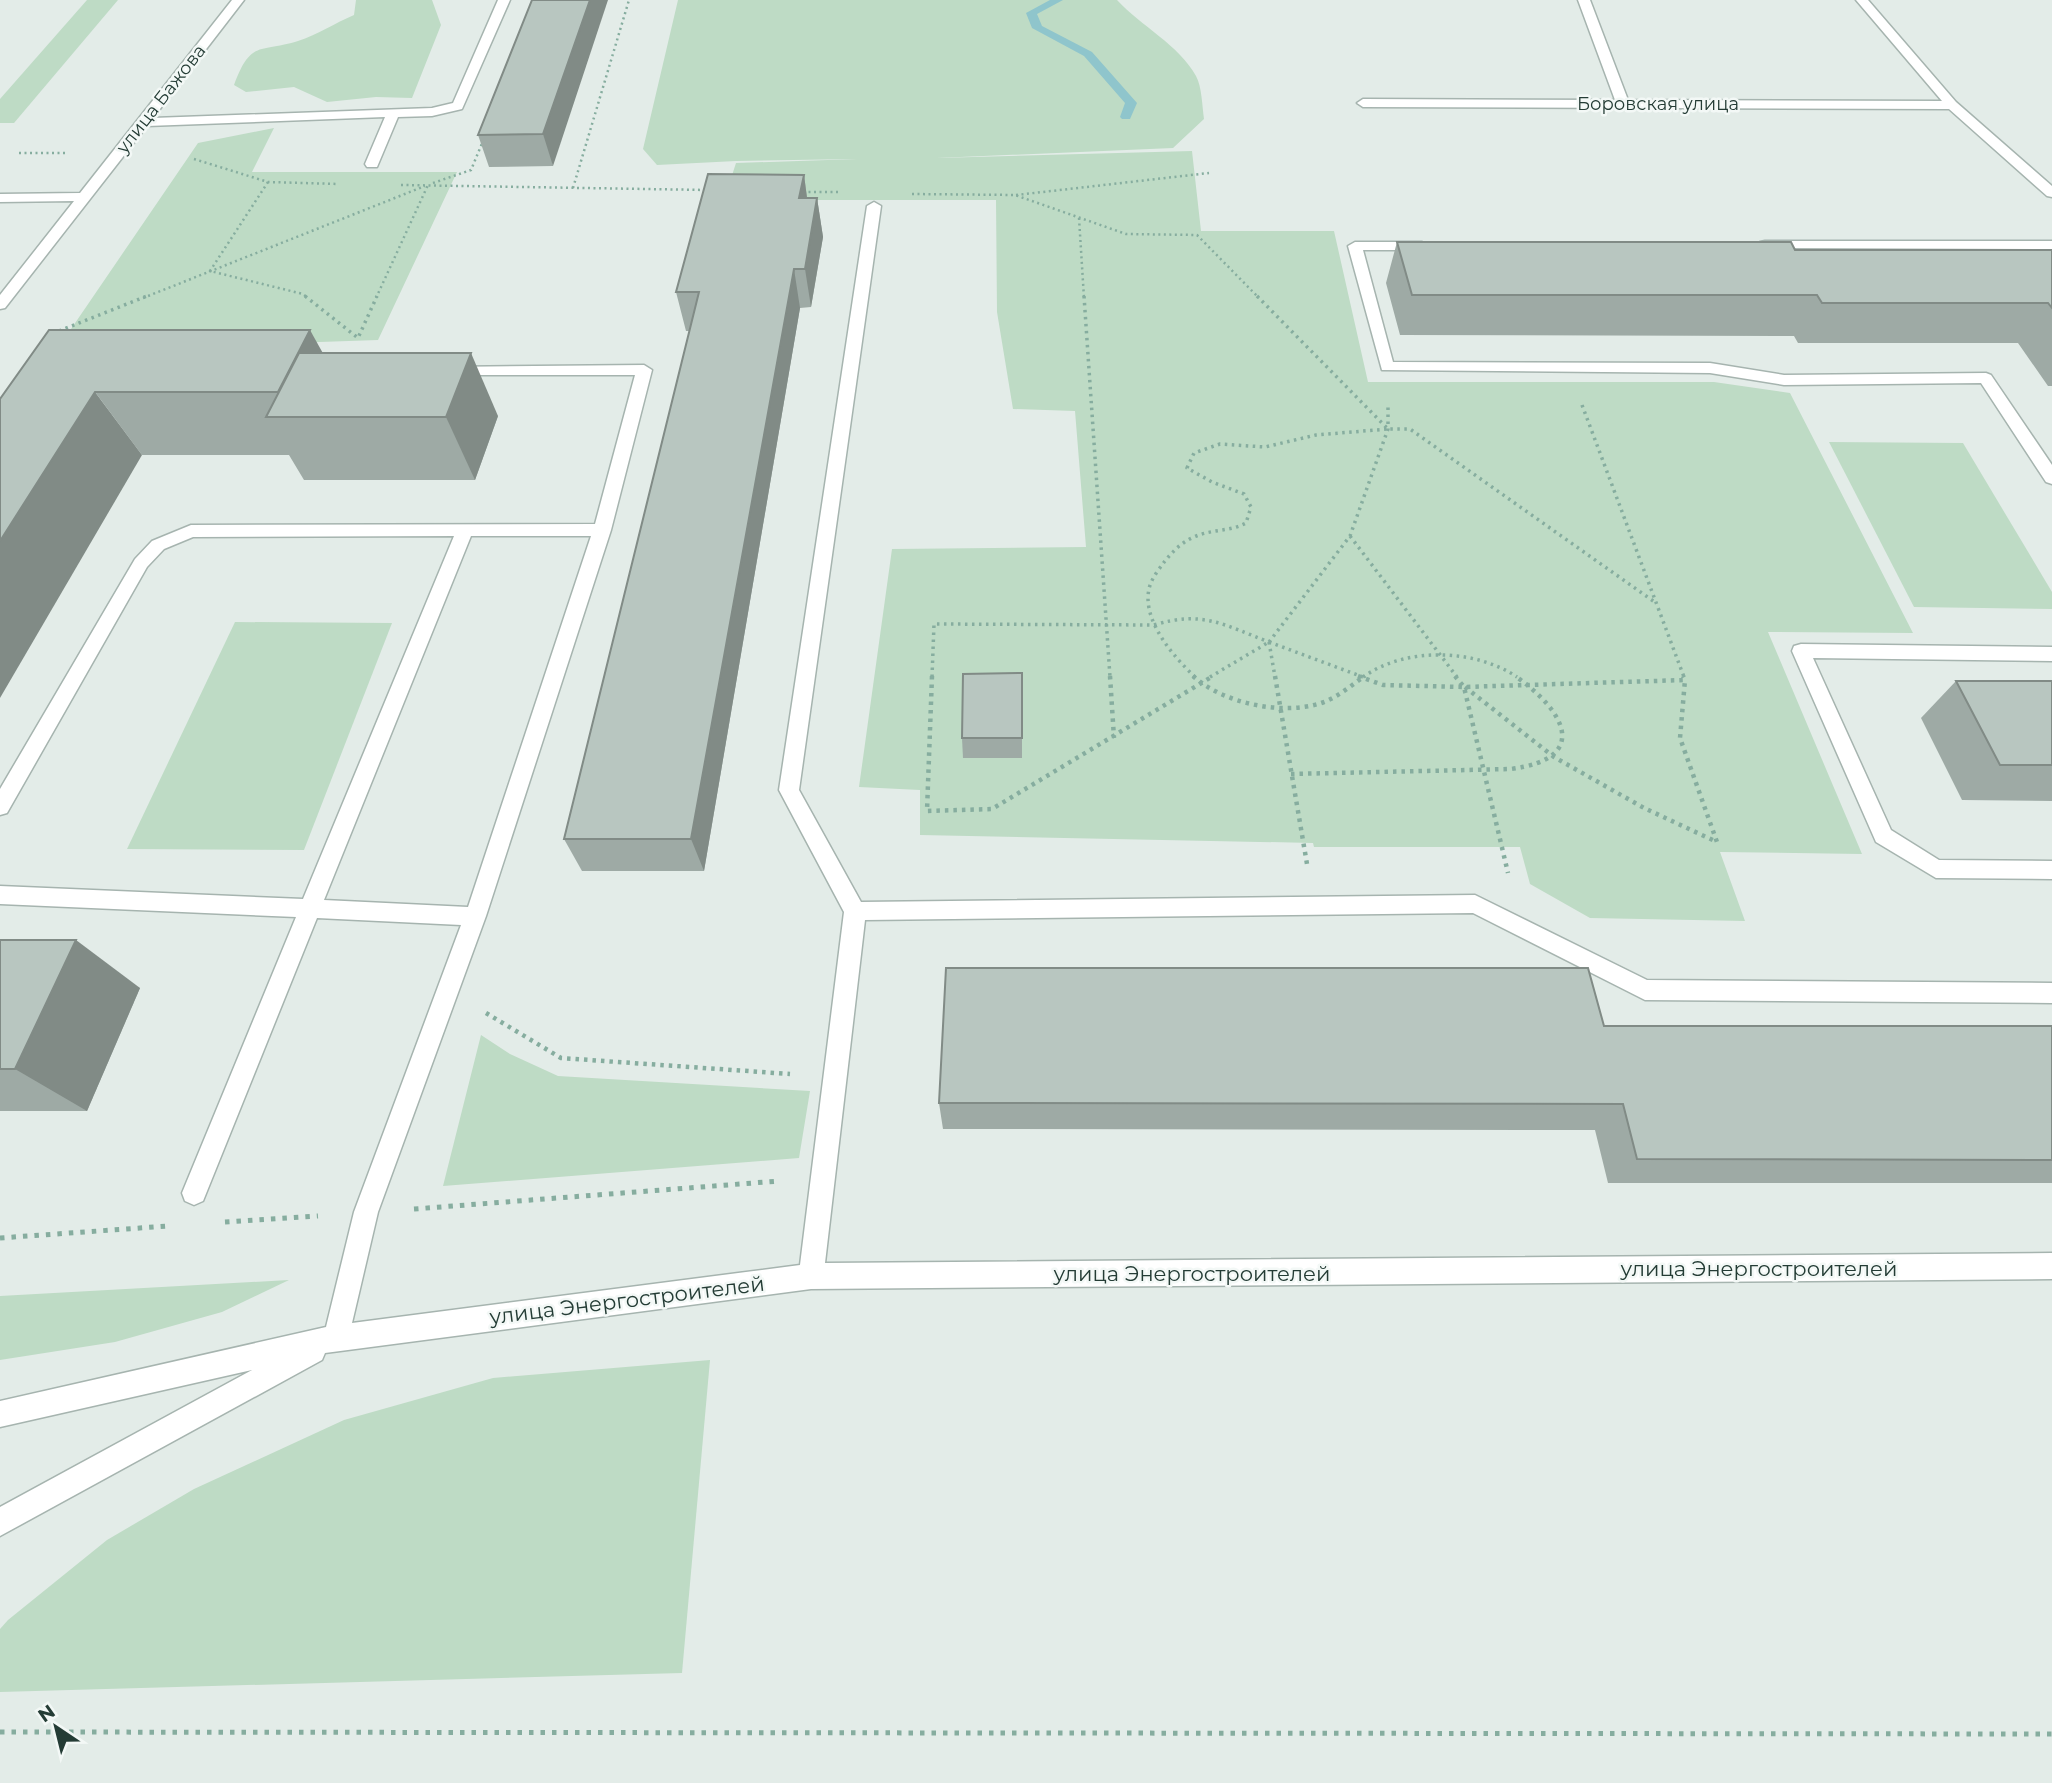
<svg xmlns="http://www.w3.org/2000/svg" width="2052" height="1783" font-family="Montserrat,sans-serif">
  <rect width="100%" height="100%" fill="#e3ece8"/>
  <g fill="#bedbc5">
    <polygon points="87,0 118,0 14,123 0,123 0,99"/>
    <path d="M356 0H432L441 25 412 98 376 97 327 102 294 87 246 92 234 85C251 39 260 53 298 41 317 35 335 23 354 15Z"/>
    <path d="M678 0H1117C1141 26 1179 45 1196 76 1202 87 1202 106 1204 119L1173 148 937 158 1192 151 1201 231H1334L1368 382H1714L1790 393 1913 633 1768 632 1862 854 1720 852 1745 921 1590 918 1530 884 1520 847H1314L1313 843 920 835V790L859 787 892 549 1086 547 1075 411 1013 409 997 312 996 200H724L736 163 857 159 736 161 657 165 643 149Z"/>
    <polygon points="274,128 252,172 457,172 378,340 56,351 198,143"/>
    <polygon points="1829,442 1963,443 2052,592 2052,609 1914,607"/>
    <polygon points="235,622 392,623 304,850 127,849"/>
    <polygon points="481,1035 510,1054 558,1076 810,1091 799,1158 443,1186"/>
    <polygon points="289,1280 222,1312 115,1342 0,1360 0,1296"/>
    <polygon points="710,1360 682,1673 0,1692 0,1629 8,1620 107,1540 194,1489 344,1420 493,1378"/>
  </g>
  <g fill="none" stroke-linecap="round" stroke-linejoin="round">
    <polygon fill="#8fc5cc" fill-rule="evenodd" points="1050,0 1063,0 1037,14 1042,26 1092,52 1137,103 1130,119 1122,119 1120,117 1125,103 1084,56 1032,28 1026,13"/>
    <defs>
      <g id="minor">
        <polygon points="232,0 244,0 153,118 432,108 453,103 498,0 510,0 462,109 432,116 398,117 377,167 367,167 365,164 385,117 147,126 5,308 0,309 0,295 74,201 0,202 0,194 80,193"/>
        <polygon points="1578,0 1590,0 1628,100 1942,101 1856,0 1868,0 1956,102 2052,186 2052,197 2047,196 1949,109 1363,107 1357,103 1363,99 1615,100"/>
        <path d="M874 202 881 206 799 790 861 902 1475 895 1647 980 2052 983V1003L1645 1000 1473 913 865 920 825 1263 2052 1253V1279L811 1289 325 1353 322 1360 0 1536V1507L252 1370 0 1427V1401L326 1327 354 1212 461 925 317 918 203 1201 194 1205 185 1201 182 1193 296 917 0 904V886L303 899 454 536 193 537 164 549 147 567 7 813 0 815V789L135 559 152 541 191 525 595 524 635 375H451L443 370 446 367 644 365 652 370 611 530 486 916 378 1212 352 1323 800 1265 844 912 779 790 867 206ZM471 536H591L468 907 324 900Z"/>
        <polygon points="1765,241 2052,241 2052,249 1760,248 1760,242"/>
        <polygon points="1355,242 1422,242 1429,246 1422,250 1363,250 1393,362 1710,363 1784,375 1986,373 1991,375 2052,465 2052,484 2046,482 1981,383 1784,385 1710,373 1382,370 1348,246"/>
        <polygon points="1801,644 2052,647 2052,661 1813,658 1891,830 1939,860 2052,861 2052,879 1936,878 1876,842 1792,651 1794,646"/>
      </g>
    </defs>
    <use href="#minor" stroke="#a6b4af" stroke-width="3"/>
    <g stroke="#86ad9f" stroke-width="2.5" stroke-dasharray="2 3.5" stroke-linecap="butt">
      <polyline points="19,153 67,153"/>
      <polyline points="194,159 268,182 339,184"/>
      <polyline points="268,182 210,271 303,294 308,298"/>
      <polyline points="433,183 471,170 483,141"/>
      <polyline points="401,185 707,190"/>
      <polyline points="573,188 629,0"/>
      <polyline points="803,192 840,192"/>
      <polyline points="912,194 1015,195 1126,234 1197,235 1259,298"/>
      <polyline points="1016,195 1209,173"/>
      <polyline points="1079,218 1084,298"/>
      <polyline points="143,298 425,186"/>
      <polyline points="376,298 428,185"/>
    </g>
    <g stroke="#86ad9f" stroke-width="3.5" stroke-dasharray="2.5 4.5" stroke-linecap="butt">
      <polyline points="305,296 358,338 377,296"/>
      <polyline points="1084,296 1110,677"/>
      <polyline points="1257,296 1388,429 1410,429 1656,603"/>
      <polyline points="59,331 147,296"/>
      <polyline points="1582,405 1684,677"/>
      <polyline points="1350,536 1457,677"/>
      <polyline points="1269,642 1363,677"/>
      <polyline points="1269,642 1350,536 1388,429 1388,403"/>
      <polyline points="1269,642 1275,677"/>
      <path d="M932 677 934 624 1154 625C1203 610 1224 625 1269 642"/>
      <path d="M1195 677C1174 657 1142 621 1149 589 1151 579 1159 569 1165 561 1173 551 1182 542 1194 537 1211 529 1229 532 1246 523L1251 507 1244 494 1212 482 1187 468 1194 453 1220 444 1265 447 1316 435 1388 429"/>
      <polyline points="1210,677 1269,642"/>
      <path d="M1363 677C1405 647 1474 648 1517 677"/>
    </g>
    <g stroke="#86ad9f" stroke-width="4.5" stroke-dasharray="3.5 5" stroke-linecap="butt">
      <polyline points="932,676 927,811 992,809 1213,676"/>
      <polyline points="1110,676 1114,738"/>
      <path d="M1193 676C1223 703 1279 715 1318 704 1336 699 1350 686 1365 676"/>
      <polyline points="1275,676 1307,864"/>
      <polyline points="1358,676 1383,685 1464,687 1685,680 1683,676"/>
      <polyline points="1455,676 1464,687 1508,873"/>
      <polyline points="1465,687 1554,757 1644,808 1717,842 1680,738 1685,680"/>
      <path d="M1291 774 1511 769C1593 758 1563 709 1515 676"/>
      <polyline points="486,1013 561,1058 790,1074"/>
    </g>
    <g stroke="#86ad9f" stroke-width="5" stroke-dasharray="4.5 7" stroke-linecap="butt">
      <polyline points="414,1209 779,1181"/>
      <polyline points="225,1222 318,1216"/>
      <polyline points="0,1238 168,1226"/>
      <polyline points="0,1732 2052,1734"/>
    </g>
    <use href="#minor" fill="#fff" fill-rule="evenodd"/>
  </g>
  <g fill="#9eaaa5">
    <polygon points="532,0 553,166 489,167 478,135"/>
    <polygon points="804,175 807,198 817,198 823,237 811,307 800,308 704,871 582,871 564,839 690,331 686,331 676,292"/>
    <polygon points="1397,242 1795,250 2052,250 2052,386 2048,386 2018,343 1798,343 1794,336 1400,335 1386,283"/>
    <polygon points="49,330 323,353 498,416 475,480 304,480 289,455 142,455"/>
    <polygon points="1022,673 1022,758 963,758 962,738"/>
    <polygon points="1956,681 2052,681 2052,801 1962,800 1921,718"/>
    <polygon points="0,940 140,988 87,1111 0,1111"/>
    <polygon points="1604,1026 2052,1026 2052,1183 1608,1183 1595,1130 943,1129 939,1103"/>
  </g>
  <g fill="#818b86">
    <polygon points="590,0 608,0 553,166 543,134"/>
    <polygon points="804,175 809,213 799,198"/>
    <polygon points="817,198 823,237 811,307 805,269"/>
    <polygon points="794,269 800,308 704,871 691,839"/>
    <polygon points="310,330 345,393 278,392"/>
    <polygon points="471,353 498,416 475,480 446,417"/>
    <polygon points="95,392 142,455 0,698 0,541"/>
    <polygon points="76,940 140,988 87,1111 15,1069"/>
  </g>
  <g fill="#b8c6c0" stroke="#818b86" stroke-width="2">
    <polygon points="532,0 590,0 543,134 478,135"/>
    <polygon points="708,174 804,175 799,198 817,198 805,269 794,269 691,839 564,839 699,292 676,292"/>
    <polygon points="1397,242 1791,242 1795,250 2052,250 2052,308 2048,303 1822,303 1817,295 1412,295"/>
    <polygon points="49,330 310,330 278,392 95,392 0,541 0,399"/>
    <polygon points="299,353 471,353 446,417 266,417"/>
    <polygon points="1022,673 1022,738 962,738 963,674"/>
    <polygon points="1956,681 2052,681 2052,765 2000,765"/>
    <polygon points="0,940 76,940 15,1069 0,1069"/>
    <polygon points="946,968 1588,968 1604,1026 2052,1026 2052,1160 1637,1159 1623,1104 939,1103"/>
  </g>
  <g text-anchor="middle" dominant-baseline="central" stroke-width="5" stroke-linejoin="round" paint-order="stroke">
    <g font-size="18" fill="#243c35" stroke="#f3f8f6">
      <text transform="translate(161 99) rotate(-52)">улица Бажова</text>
      <text x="1658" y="104">Боровская улица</text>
    </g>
    <g font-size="21" fill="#243c35" stroke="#f3f8f6">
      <text x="1759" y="1268">улица Энергостроителей</text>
      <text x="1192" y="1273">улица Энергостроителей</text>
      <text transform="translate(627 1300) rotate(-7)">улица Энергостроителей</text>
    </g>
  </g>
  <g transform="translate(56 1727) rotate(325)" stroke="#f3f8f6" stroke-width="5" paint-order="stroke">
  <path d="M0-5L12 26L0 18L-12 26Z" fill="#243c35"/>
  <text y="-10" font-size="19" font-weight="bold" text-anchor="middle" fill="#243c35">N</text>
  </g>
</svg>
